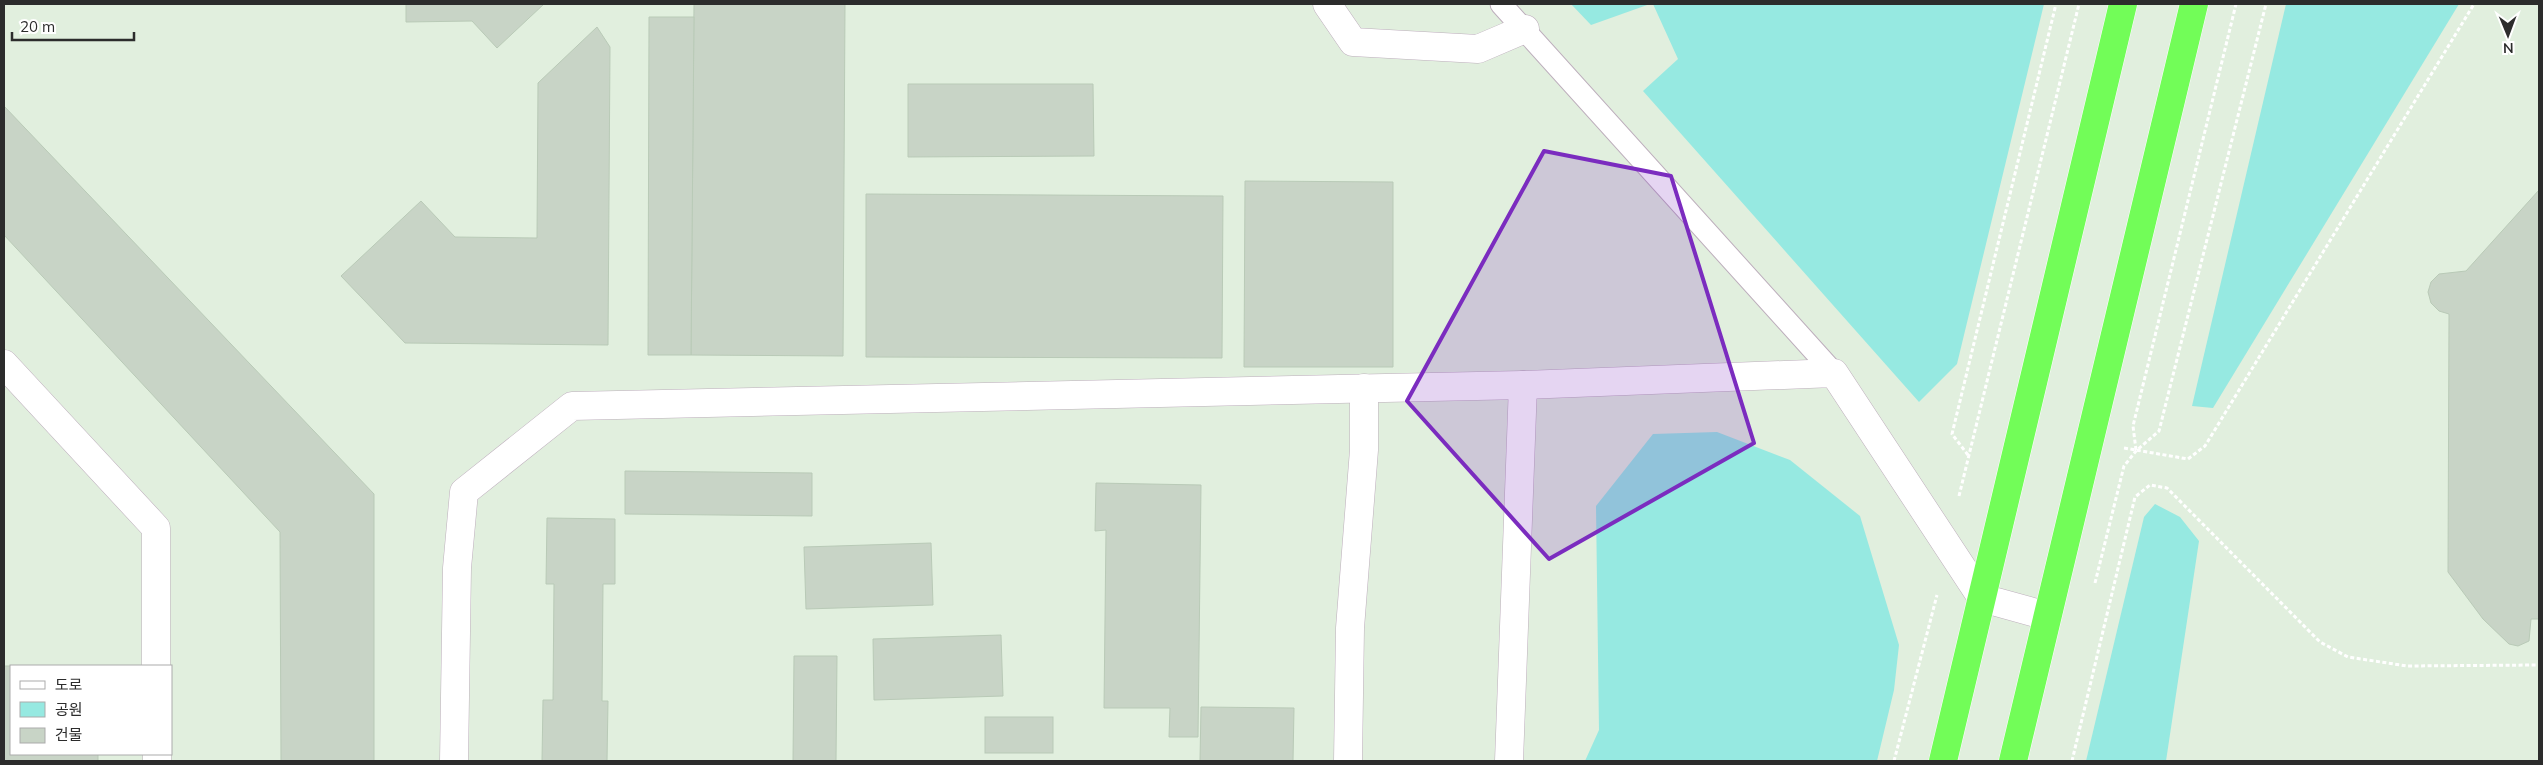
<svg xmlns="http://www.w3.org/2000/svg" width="2543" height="765" font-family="Mulish,'Noto Sans KR',sans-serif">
  <rect width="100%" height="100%" fill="#e1efde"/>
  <g fill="#96e9e1">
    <polygon points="1571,4 1650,4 1591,25"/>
    <polygon points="1653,4 2044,4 1957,364 1919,402 1643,91 1678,59"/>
    <polygon points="2286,4 2459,4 2213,408 2192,406"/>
    <polygon points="1717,432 1790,460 1860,516 1899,645 1894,690 1877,761 1585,761 1599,730 1596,506 1653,434"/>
    <polygon points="2155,504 2180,517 2199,541 2166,761 2086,761 2144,517"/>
  </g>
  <g fill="#c8d4c6" stroke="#b9cab7">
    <polygon points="406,4 544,4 497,48 472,21 406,22"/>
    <polygon points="694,4 845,4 843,356 691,355"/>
    <polygon points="649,17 694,17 691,355 648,355"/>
    <polygon points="597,27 610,47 608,345 405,343 341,276 421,201 455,237 537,238 538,83"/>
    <polygon points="908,84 1093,84 1094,156 908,157"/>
    <polygon points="4,106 374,494 374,761 281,761 280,532 4,235"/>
    <polygon points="1245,181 1393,182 1393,367 1244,367"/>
    <polygon points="2539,190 2539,619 2531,619 2529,641 2518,646 2509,644 2483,619 2448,572 2449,314 2439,311 2431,303 2428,292 2431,282 2439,274 2466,271"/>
    <polygon points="866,194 1223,196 1222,358 866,357"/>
    <polygon points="625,471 812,473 812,516 625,514"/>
    <polygon points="1096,483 1201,485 1198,737 1169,737 1170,708 1104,708 1106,530 1095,531"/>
    <polygon points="547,518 615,519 615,584 603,584 602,701 608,701 607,761 542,761 543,700 553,700 554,584 546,584"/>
    <polygon points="931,543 933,605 806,609 804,547"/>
    <polygon points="1001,635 1003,696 874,700 873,639"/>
    <polygon points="794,656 837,656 836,761 793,761"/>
    <polygon points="4,666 11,666 11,754 98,754 98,761 4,761"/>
    <polygon points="1201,707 1294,708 1293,761 1200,761"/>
    <rect x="985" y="717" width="68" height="36"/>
  </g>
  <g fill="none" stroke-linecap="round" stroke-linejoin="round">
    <defs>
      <polyline id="service" points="1501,4 1834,373"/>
      <g id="minor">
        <polyline points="1327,4 1353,42 1478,49 1525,29"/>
        <polyline points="4,364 156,528 156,666"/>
        <polyline points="157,754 157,761"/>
        <polyline points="454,761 457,568 464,492 572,406 1523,385 1834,373 1982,598 2047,616"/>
        <polyline points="1348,761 1350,628 1364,450 1364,388"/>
        <polyline points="1509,761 1523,385"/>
      </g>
      <g id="trunk">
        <polyline points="1943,761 2123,4"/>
        <polyline points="2013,761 2194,4"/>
      </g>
    </defs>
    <use href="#service" stroke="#bdaebc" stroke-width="23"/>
    <use href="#minor" stroke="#bdaebc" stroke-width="29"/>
    <use href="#trunk" stroke="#fff" stroke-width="29"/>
    <g stroke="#fff" stroke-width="3" stroke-dasharray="4 2.5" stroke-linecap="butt">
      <polyline points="2124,448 2188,459 2205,446 2474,4"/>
      <polyline points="2136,450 2133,426 2236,4"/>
      <polyline points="1968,455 1952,434 2056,4"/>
      <polyline points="1959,496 2079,4"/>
      <polyline points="2095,583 2124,466 2136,451 2159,431 2266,4"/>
      <polyline points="1894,761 1937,595"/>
      <polyline points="2072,761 2135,497 2150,485 2167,488 2320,642 2348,657 2407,666 2539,665"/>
    </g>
    <use href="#service" stroke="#fff" stroke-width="21"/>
    <use href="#minor" stroke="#fff" stroke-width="28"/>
    <use href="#trunk" stroke="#72fd58" stroke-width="28"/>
  </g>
  <path fill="#7b2cbf" fill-opacity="0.2" stroke="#7b2cbf" stroke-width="4" stroke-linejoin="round" d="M1544 151 1671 176 1754 443 1549 559 1407 401Z"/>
  <rect width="2543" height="765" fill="none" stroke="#2c2c2c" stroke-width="10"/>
  <rect x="10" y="665" width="162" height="90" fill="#ffffff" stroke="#ababab"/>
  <rect x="20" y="681" width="25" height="8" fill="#ffffff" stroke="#ababab"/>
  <text x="55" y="690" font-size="15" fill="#2c2c2c">도로</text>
  <rect x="20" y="702" width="25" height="15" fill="#96e9e1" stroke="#ababab"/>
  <text x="55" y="715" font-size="15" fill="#2c2c2c">공원</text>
  <rect x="20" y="728" width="25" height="15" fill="#c8d4c6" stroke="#ababab"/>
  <text x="55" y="740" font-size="15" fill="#2c2c2c">건물</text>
  <g transform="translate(2508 35) rotate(179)" stroke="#ffffff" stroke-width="4" paint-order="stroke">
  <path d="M0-4L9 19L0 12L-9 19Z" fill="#2c2c2c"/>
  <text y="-8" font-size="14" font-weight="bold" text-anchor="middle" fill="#2c2c2c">N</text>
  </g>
  <path d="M12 32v8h122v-8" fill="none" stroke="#2c2c2c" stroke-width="2.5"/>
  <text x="20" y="32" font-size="15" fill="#2c2c2c" stroke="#ffffff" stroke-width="4" paint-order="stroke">20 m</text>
</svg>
